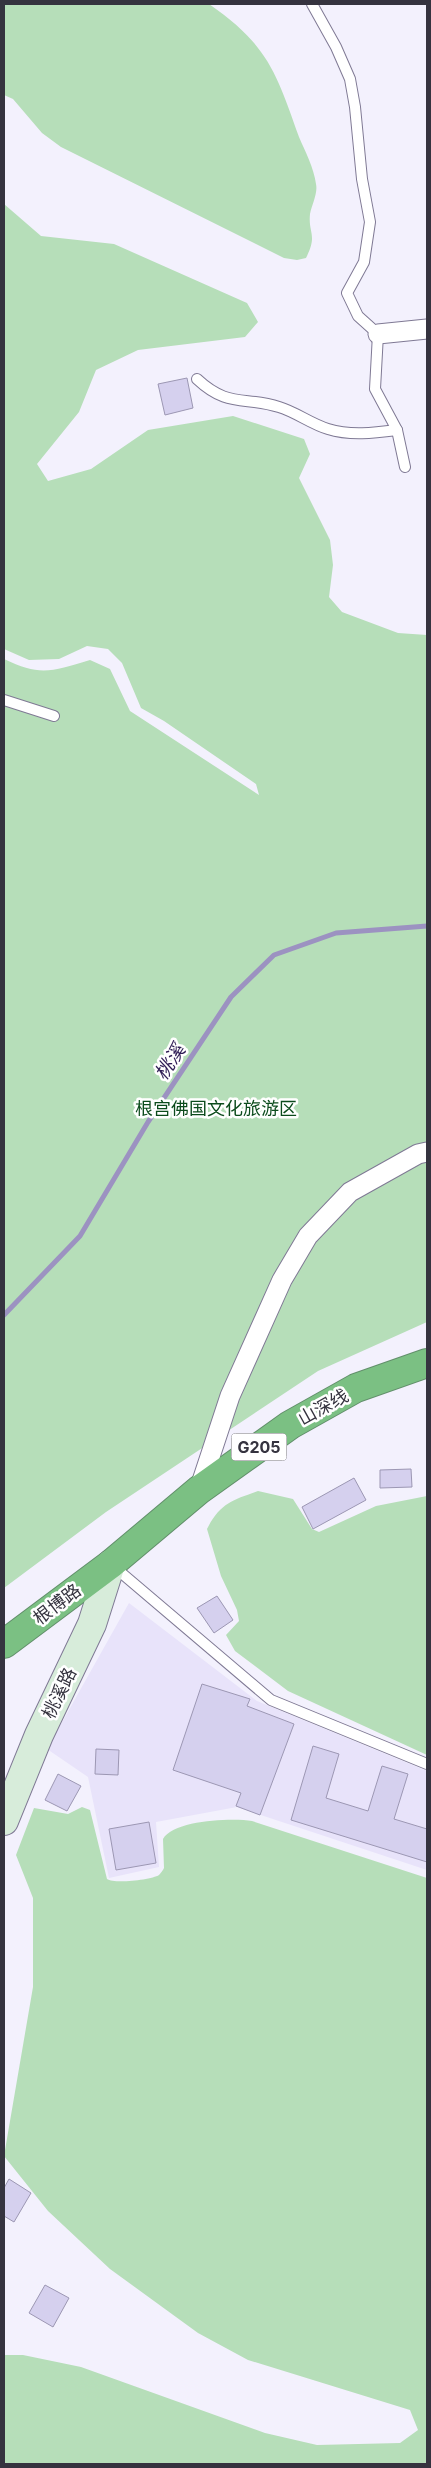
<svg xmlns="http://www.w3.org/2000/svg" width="431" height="2468" font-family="Inter,'Noto Sans SC',sans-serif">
  <rect width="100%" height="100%" fill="#f3f1fd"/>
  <polygon fill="#e8e3fa" points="129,1603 257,1701 427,1771 427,1870 237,1807 156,1822 159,1867 109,1878 88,1777 47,1749"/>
  <g fill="#b6deb9">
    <path d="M4 4H209C268 45 276 72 299 137 305 151 314 168 316 184 318 193 312 204 310 214 308 234 318 234 306 258L297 260 284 258 61 147 42 133 13 99 4 95Z"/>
    <path d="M4 204 41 236 114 244 247 303 258 322 245 337 138 350 96 370 79 412 37 464 48 481 91 469 148 430 233 416 304 439 310 454 299 478 330 540 333 565 329 597 342 612 398 633 427 635V1322L318 1371 106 1512 4 1588V659C41 677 52 671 90 660L110 669 130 711 259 795 256 784 164 721 141 708 122 663 108 649 87 646 59 659 29 660 4 649Z"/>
    <path d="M258 1491 293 1499 312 1529 319 1532 376 1506 427 1496V1755L288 1691 235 1651 226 1635 239 1621 237 1610 221 1576 207 1529C220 1503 233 1500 258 1491Z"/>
    <path d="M82 1807 90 1810 107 1879C114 1884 151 1880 159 1875 161 1873 163 1870 164 1868L163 1839C174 1820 232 1818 252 1821L427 1878V2464H4V2355H23L81 2367 265 2433 317 2445 400 2443 418 2430 410 2410 248 2360 198 2333 110 2269 48 2211 4 2156 33 1987V1898L16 1855 34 1808 68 1814Z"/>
  </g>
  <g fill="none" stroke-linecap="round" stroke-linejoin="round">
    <polyline stroke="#9c92c1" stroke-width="5" points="4,1315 80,1236 148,1122 231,997 274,955 336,933 427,926"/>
  </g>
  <g fill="#d5d0ee" stroke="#9c97b3">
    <polygon points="187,378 193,408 165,415 158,384"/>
    <polygon points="411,1469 412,1487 380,1488 380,1470"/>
    <polygon points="354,1478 366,1500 313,1529 302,1507"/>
    <polygon points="217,1596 233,1620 214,1633 197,1608"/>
    <polygon points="202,1684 250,1699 247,1706 294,1724 260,1815 236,1806 241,1793 173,1770"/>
    <polygon points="313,1746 339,1754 326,1798 368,1811 382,1766 408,1774 394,1819 427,1829 427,1862 291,1820"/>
    <polygon points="96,1749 119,1750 118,1775 95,1774"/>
    <polygon points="58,1774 81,1786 67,1811 45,1800"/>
    <polygon points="149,1822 156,1863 116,1870 109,1829"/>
    <polygon points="9,2179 31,2193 14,2222 4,2216 4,2188"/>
    <polygon points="45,2285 69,2298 53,2327 29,2313"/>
  </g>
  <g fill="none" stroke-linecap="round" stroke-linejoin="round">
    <defs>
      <g id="lane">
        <polyline points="312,4 336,47 350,79 355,107 362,179 370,222 364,262 347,293 358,316 378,334 375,389 397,430 405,467"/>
        <path d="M197 379C228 408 244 396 279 407 296 412 311 424 328 429 350 436 374 433 397 430"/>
        <polyline points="4,700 54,716"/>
        <polyline points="112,1565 271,1700 427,1764"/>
      </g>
      <g id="street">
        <polyline points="378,334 427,329"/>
        <polyline points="199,1490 230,1396 282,1280 308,1236 350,1192 418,1154 427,1152"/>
      </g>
      <polyline id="secondary" points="4,1821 39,1735 92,1624 111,1564"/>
      <polyline id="highway" points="4,1644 111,1564 199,1490 290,1425 356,1388 427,1363"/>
    </defs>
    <use href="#lane" stroke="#7f7994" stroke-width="12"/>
    <use href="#street" stroke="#7f7994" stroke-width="21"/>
    <use href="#secondary" stroke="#7f7994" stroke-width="30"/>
    <use href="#highway" stroke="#628f6b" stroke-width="30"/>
    <use href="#lane" stroke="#fff" stroke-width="10"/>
    <use href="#street" stroke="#fff" stroke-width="19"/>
    <use href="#secondary" stroke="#d7ecda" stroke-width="28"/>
    <use href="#highway" stroke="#7bc083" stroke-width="28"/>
  </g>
  <g text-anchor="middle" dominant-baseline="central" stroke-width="5" stroke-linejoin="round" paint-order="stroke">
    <rect fill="#fff" stroke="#727079" stroke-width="1" x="231.5" y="1433.5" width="55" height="27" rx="4"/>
    <g font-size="16" font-weight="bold" fill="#35333f">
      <text x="259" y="1447">G205</text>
    </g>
    <g font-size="18" fill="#0c4b1c" stroke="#fff">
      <text x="216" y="1108">根宫佛国文化旅游区</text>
    </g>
    <g font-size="18" fill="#35333f" stroke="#fff">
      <text transform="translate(323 1407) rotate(-29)">山深线</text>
      <text transform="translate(57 1604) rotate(-37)">根博路</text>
      <text transform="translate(59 1693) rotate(-64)">桃溪路</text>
    </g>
    <g font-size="19" font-style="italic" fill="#2f1d55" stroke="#fff">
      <text transform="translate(170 1062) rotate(-57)">桃溪</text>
    </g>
  </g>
  <rect width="431" height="2468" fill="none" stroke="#35333f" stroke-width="10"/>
</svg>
